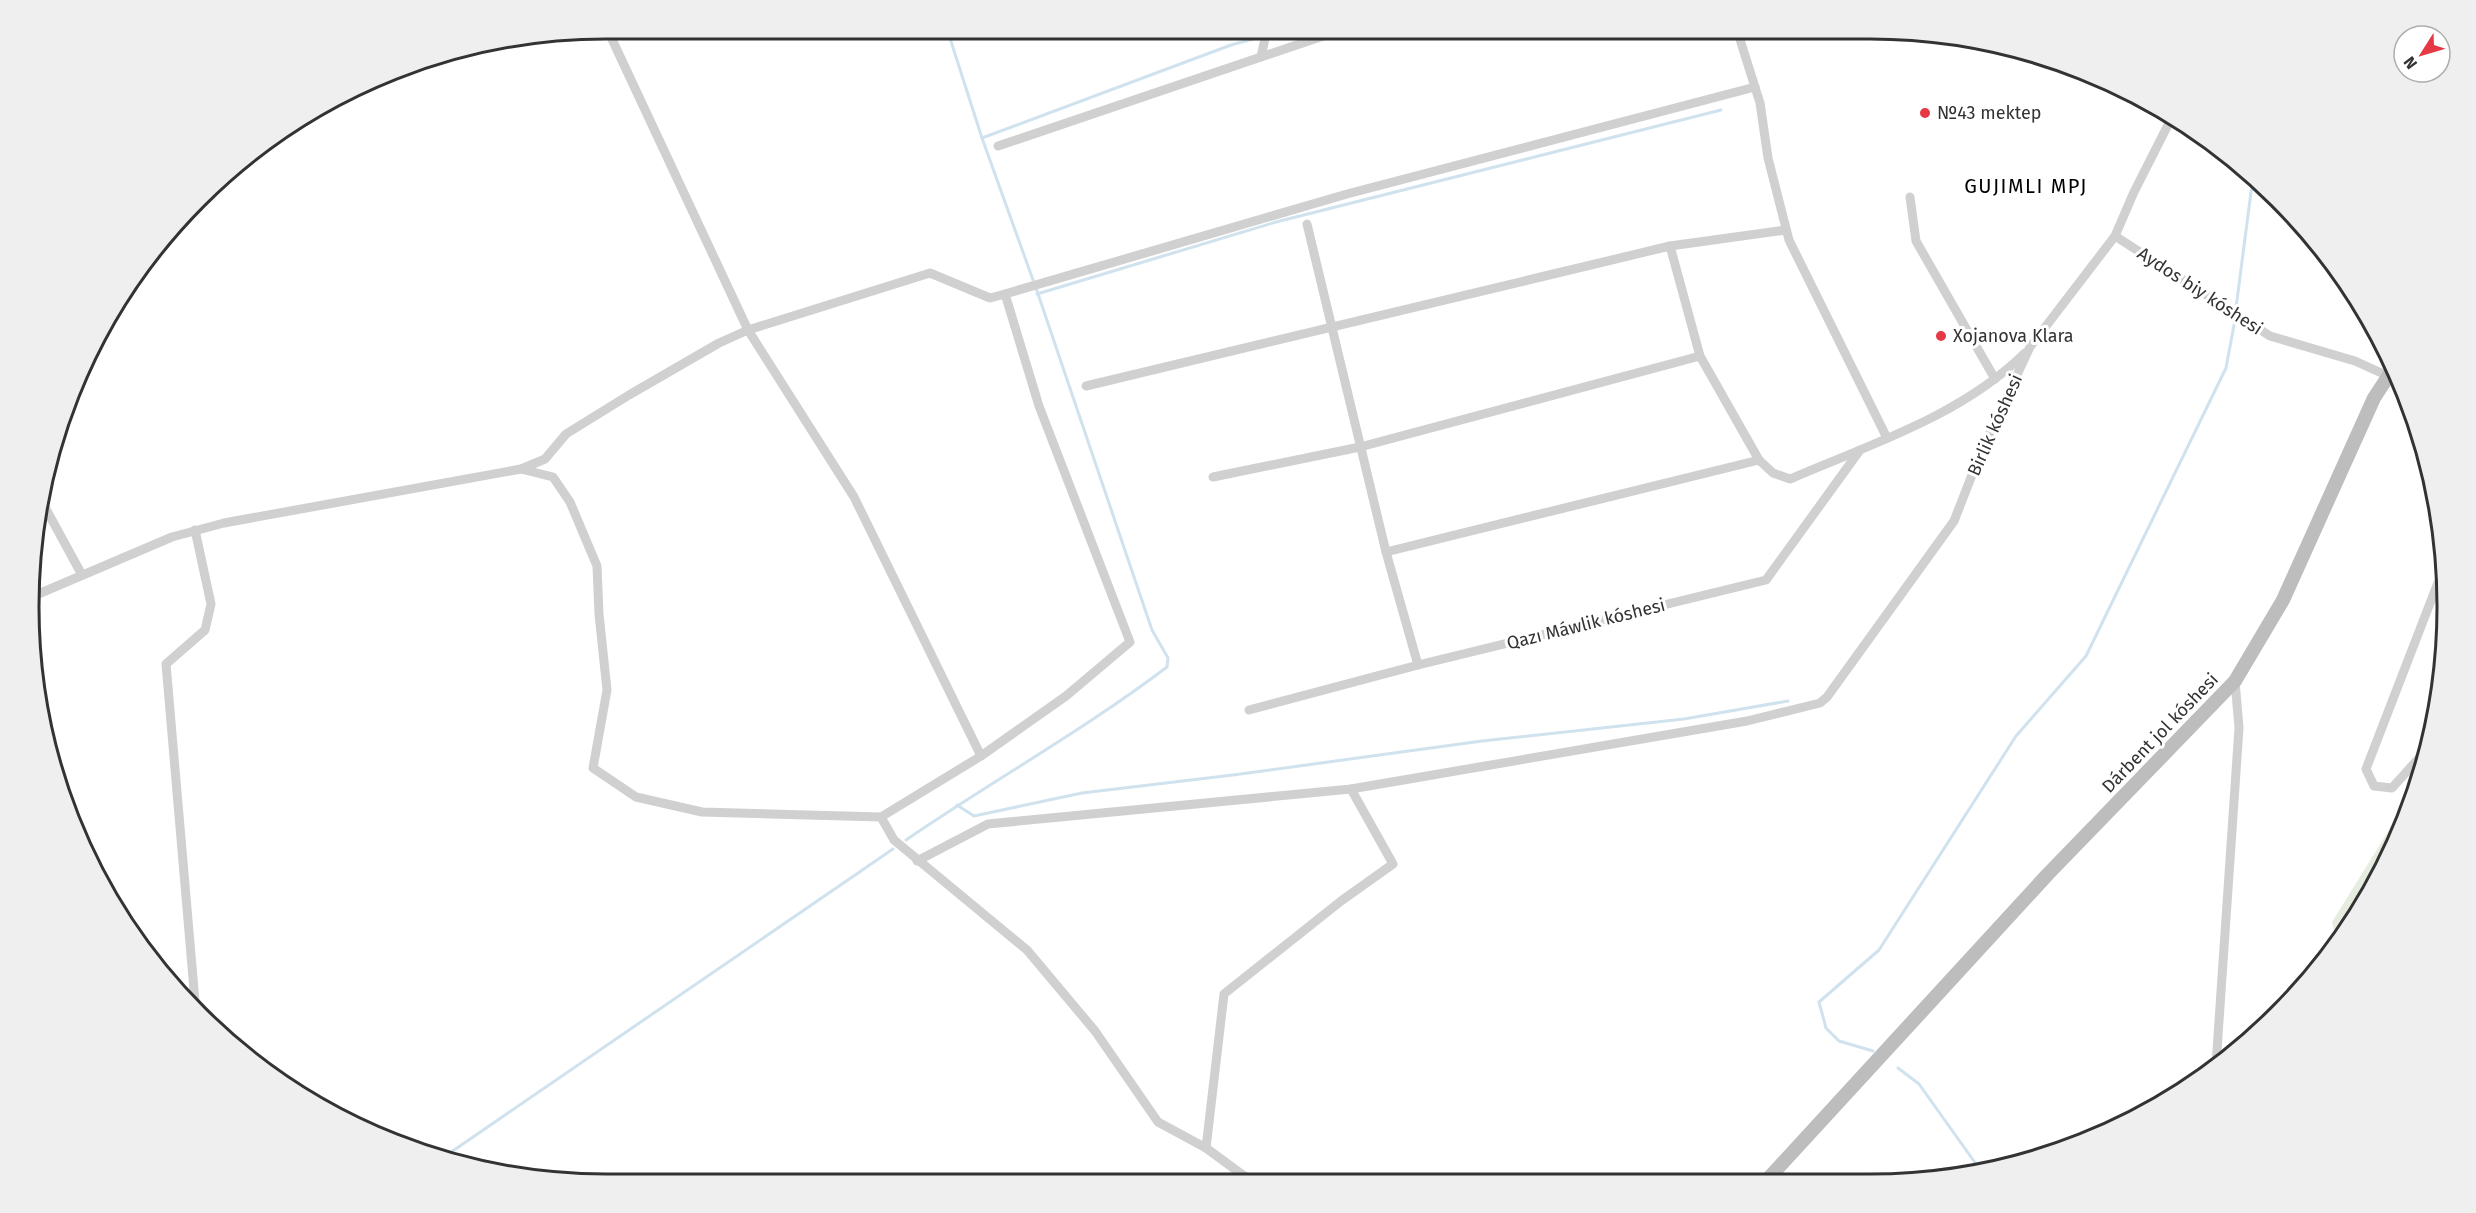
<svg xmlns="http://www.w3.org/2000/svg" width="2476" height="1213" font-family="'Fira Sans',sans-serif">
  <rect width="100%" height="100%" fill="#fff"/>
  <polygon fill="#e6ecdf" points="2396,819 2402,825 2388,862 2336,939 2332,922"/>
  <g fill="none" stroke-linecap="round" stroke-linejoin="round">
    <g stroke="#cfe2ee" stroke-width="3">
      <polyline points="947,29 982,138 1033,280"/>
      <polyline points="1277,32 1288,29"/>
      <polyline points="1252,39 1254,29"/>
      <polyline points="982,138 1231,45 1260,37"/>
      <polyline points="1037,294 1276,222 1721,110"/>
      <polyline points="2236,308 2251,192 2255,180"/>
      <polyline points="957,805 974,816 1082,793 1233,775 1482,741 1684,719 1788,701"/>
      <path d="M906 840C992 781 1084 730 1167 667L1168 658 1152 630 1036 288"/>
      <polyline points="1873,1051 1839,1041 1826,1028 1819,1002 1879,950 2016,736 2086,656 2226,368 2234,325"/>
      <polyline points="1898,1068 1919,1084 1981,1171"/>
      <polyline points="441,1159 893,849"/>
    </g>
    <g stroke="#d0d0d0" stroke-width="9">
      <polyline points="1737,30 1760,103 1768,158 1789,240 1887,438"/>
      <polyline points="610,35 748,330 854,497 981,756"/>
      <polyline points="1261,57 1267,29"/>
      <polyline points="998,146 1344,29"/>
      <polyline points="1910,197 1916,241 1995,379"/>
      <polyline points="1307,224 1386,552 1418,665"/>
      <polyline points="2115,236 2270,336 2355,361 2388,376"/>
      <polyline points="1670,246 1700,356 1759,460"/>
      <polyline points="1086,386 1670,246 1786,230"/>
      <polyline points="521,469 553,477 570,502 597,566 599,614 607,690 593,768 636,797 702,812 881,817 981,756 1066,696 1130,642 1039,406 1005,294"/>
      <polyline points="1213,477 1360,447 1700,356"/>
      <polyline points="40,498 82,575"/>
      <polyline points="195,530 211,604 205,630 166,664 196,1013"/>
      <path d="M1386 552 1759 460 1773 473 1790 479C1871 444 1961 416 2025 353"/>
      <polyline points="36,595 172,537 224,523 521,469 545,459 566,434 629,395 719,343 748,330 930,273 990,298 1005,294 1347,194 1755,87"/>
      <polyline points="1249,710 1418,665 1766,580 1860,450"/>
      <polyline points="2429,747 2392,788 2374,786 2366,769 2444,567"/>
      <polyline points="881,817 894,840 1027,950 1095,1031 1158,1122 1206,1148 1251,1181"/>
      <polyline points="917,861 988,824 1351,789 1747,721 1820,703 1827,697 1954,521 1981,452 2030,347 2115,236 2134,192 2172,117"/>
      <polyline points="2216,1065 2239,728 2235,681"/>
      <polyline points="1206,1148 1224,994 1341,901 1393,864 1351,789"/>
    </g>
    <polyline stroke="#bdbdbd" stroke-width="14" points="1767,1180 2048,874 2235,681 2283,600 2374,398 2393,369"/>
  </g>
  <g fill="#e63946" stroke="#fff" stroke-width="2">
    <circle cx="1925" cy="113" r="6"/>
    <circle cx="1941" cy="336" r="6"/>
  </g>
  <g text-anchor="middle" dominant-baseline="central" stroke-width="6" stroke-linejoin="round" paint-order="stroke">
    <g font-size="18" fill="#333" stroke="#fff" text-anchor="start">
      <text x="1937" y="113">№43 mektep</text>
      <text x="1953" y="336">Xojanova Klara</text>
    </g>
    <g font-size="18" fill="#333" stroke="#fff">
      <text transform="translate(2200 291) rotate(33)">Aydos biy kóshesi</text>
      <text transform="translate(1995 425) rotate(-66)">Birlik kóshesi</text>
      <text transform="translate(1586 624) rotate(-14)">Qazı Máwlik kóshesi</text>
      <text transform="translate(2160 733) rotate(-46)">Dárbent jol kóshesi</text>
    </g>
    <g font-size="20" letter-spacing="1.5" fill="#000" stroke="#fff">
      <text x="2026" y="186">GUJIMLI MPJ</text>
    </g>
  </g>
  <path d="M0 0H2476V1213H0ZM606 39H1870A567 567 0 0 1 2437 606V607A567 567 0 0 1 1870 1174H606A567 567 0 0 1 39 607V606A567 567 0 0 1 606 39Z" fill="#efefef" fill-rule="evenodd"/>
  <path fill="none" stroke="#333" stroke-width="3" d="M606 39H1870A567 567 0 0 1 2437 606V607A567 567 0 0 1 1870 1174H606A567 567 0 0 1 39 607V606A567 567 0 0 1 606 39Z"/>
  <g transform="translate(2422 54) rotate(233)"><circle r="28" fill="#ffffff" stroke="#adadad" stroke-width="1.5"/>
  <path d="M0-4.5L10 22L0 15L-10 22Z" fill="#e63946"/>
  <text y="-9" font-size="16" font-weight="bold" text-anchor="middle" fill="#333333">N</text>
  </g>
</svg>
